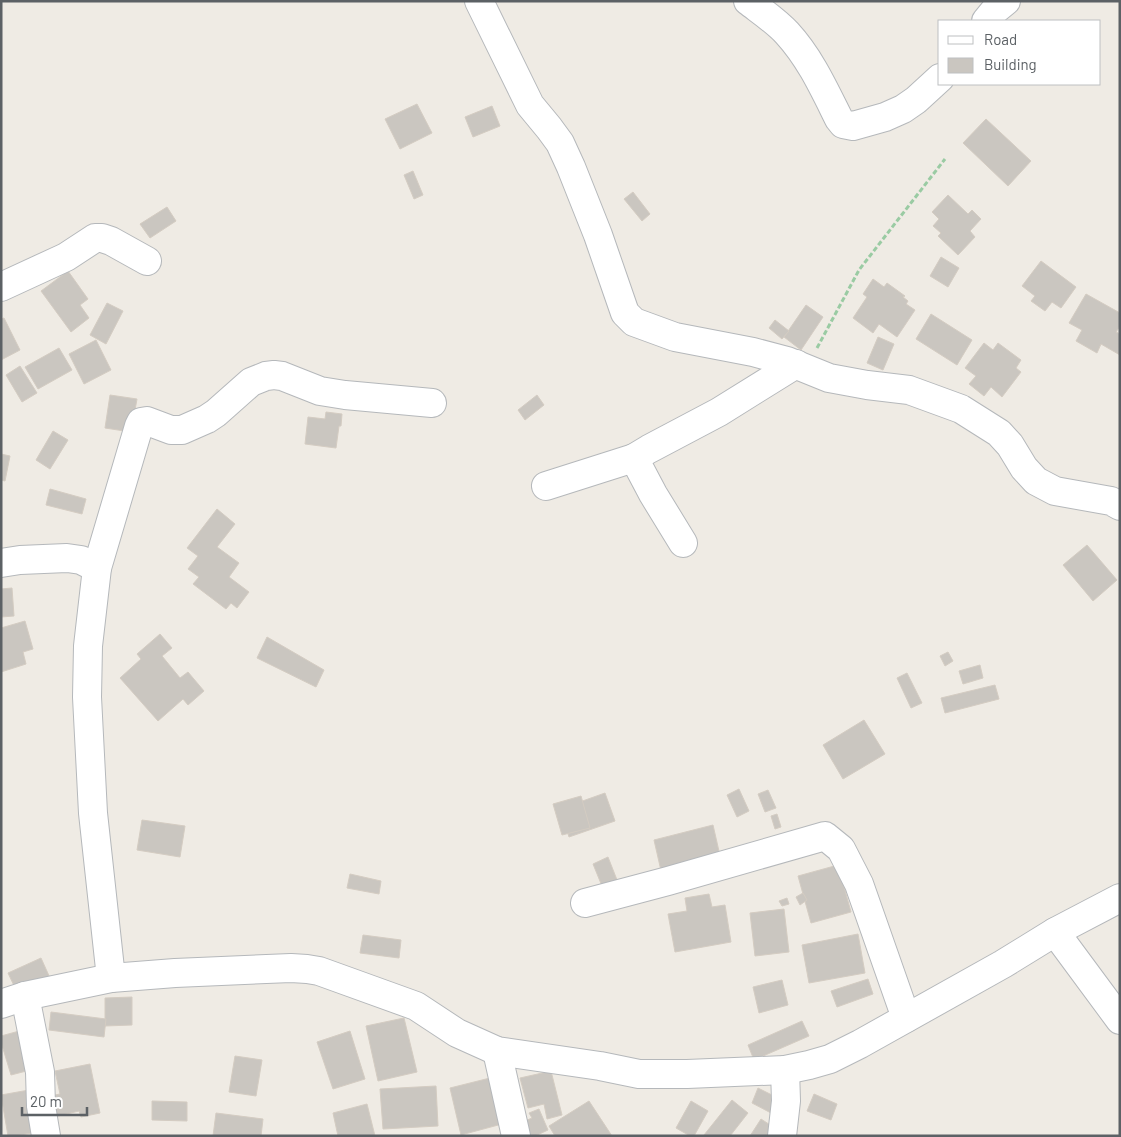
<svg xmlns="http://www.w3.org/2000/svg" width="1121" height="1137" font-family="Barlow,sans-serif">
  <rect width="100%" height="100%" fill="#efebe4"/>
  <g fill="#cac6c0" stroke="#d4ccc2">
    <polygon points="417,104 432,133 400,149 385,119"/>
    <polygon points="492,106 500,126 473,137 465,117"/>
    <polygon points="986,119 1031,161 1008,186 963,143"/>
    <polygon points="413,171 423,195 414,199 404,175"/>
    <polygon points="633,192 650,214 642,221 624,199"/>
    <polygon points="948,195 968,214 972,210 981,219 970,231 975,237 958,255 938,236 941,233 933,226 939,219 932,212"/>
    <polygon points="167,207 176,221 150,238 140,224"/>
    <polygon points="941,257 959,268 948,287 930,276"/>
    <polygon points="1041,261 1076,287 1061,308 1052,302 1045,311 1031,301 1035,296 1022,286"/>
    <polygon points="68,271 88,299 80,305 89,318 71,332 41,291"/>
    <polygon points="873,279 884,287 887,283 905,296 903,297 908,301 906,304 915,310 897,337 879,324 873,333 853,318 867,297 863,294"/>
    <polygon points="1086,294 1120,313 1120,326 1116,332 1120,334 1120,355 1101,344 1097,353 1076,341 1082,330 1069,323"/>
    <polygon points="107,303 123,311 106,344 90,335"/>
    <polygon points="806,305 823,317 801,350 784,337"/>
    <polygon points="931,314 972,340 957,365 916,339"/>
    <polygon points="4,318 20,350 1,360 1,319"/>
    <polygon points="775,320 789,331 782,339 769,328"/>
    <polygon points="878,337 894,344 883,370 867,363"/>
    <polygon points="96,340 111,370 84,384 69,354"/>
    <polygon points="984,343 993,350 998,343 1021,360 1016,368 1021,372 1002,397 991,387 984,396 969,384 976,376 965,368"/>
    <polygon points="59,348 72,370 38,389 25,367"/>
    <polygon points="20,366 37,393 22,402 6,375"/>
    <polygon points="110,395 137,399 131,432 105,428"/>
    <polygon points="537,395 544,405 525,420 518,410"/>
    <polygon points="326,412 342,414 341,426 339,426 336,448 305,444 308,417 325,419"/>
    <polygon points="53,431 68,440 50,469 36,460"/>
    <polygon points="1,454 10,456 5,481 1,480"/>
    <polygon points="50,489 86,499 82,514 46,505"/>
    <polygon points="217,509 235,524 217,547 239,563 229,577 249,592 237,608 231,603 226,609 193,584 199,577 188,569 198,556 187,548"/>
    <polygon points="1087,545 1117,580 1093,601 1063,565"/>
    <polygon points="12,588 14,616 1,617 1,589"/>
    <polygon points="25,621 33,649 23,652 26,664 1,672 1,628"/>
    <polygon points="160,634 172,648 162,656 180,678 188,672 204,691 188,705 183,699 158,721 120,678 141,659 137,654"/>
    <polygon points="267,637 324,670 316,687 257,658"/>
    <polygon points="948,652 953,661 945,666 940,656"/>
    <polygon points="980,665 983,678 963,684 959,671"/>
    <polygon points="907,673 922,703 911,708 897,678"/>
    <polygon points="995,685 999,699 945,713 941,698"/>
    <polygon points="864,720 885,754 843,779 823,745"/>
    <polygon points="739,789 749,811 737,817 727,795"/>
    <polygon points="768,790 776,808 765,812 758,794"/>
    <polygon points="605,793 615,821 569,837 560,809"/>
    <polygon points="581,796 590,828 562,835 553,804"/>
    <polygon points="777,814 781,827 775,829 771,816"/>
    <polygon points="142,820 185,826 180,857 137,850"/>
    <polygon points="713,825 721,860 662,875 654,840"/>
    <polygon points="608,857 619,885 604,891 593,864"/>
    <polygon points="838,865 851,912 811,923 798,876"/>
    <polygon points="350,874 381,881 379,894 347,888"/>
    <polygon points="803,893 807,900 800,905 796,897"/>
    <polygon points="709,894 712,907 725,905 731,942 675,952 668,914 687,911 685,898"/>
    <polygon points="787,898 789,904 782,906 779,901"/>
    <polygon points="784,909 789,952 755,956 750,913"/>
    <polygon points="858,934 865,973 809,983 802,945"/>
    <polygon points="363,935 401,940 399,958 360,953"/>
    <polygon points="41,958 50,978 17,992 8,973"/>
    <polygon points="868,979 873,994 837,1007 831,991"/>
    <polygon points="782,980 788,1005 759,1013 753,987"/>
    <polygon points="132,997 132,1025 105,1026 105,998"/>
    <polygon points="51,1012 106,1019 104,1037 49,1030"/>
    <polygon points="404,1018 417,1072 378,1081 366,1026"/>
    <polygon points="802,1021 809,1036 754,1060 748,1045"/>
    <polygon points="23,1030 34,1069 11,1075 1,1042 1,1036"/>
    <polygon points="350,1031 365,1079 333,1089 317,1042"/>
    <polygon points="235,1056 262,1060 256,1096 229,1092"/>
    <polygon points="90,1064 100,1113 81,1117 79,1111 54,1117 50,1096 60,1094 55,1071"/>
    <polygon points="551,1071 562,1115 547,1119 544,1104 528,1108 520,1078"/>
    <polygon points="490,1078 502,1124 461,1135 450,1088"/>
    <polygon points="436,1086 438,1126 383,1129 380,1089"/>
    <polygon points="758,1088 778,1098 771,1113 752,1103"/>
    <polygon points="29,1090 37,1132 15,1136 8,1136 1,1095"/>
    <polygon points="814,1094 837,1104 831,1120 807,1111"/>
    <polygon points="732,1100 748,1113 730,1136 704,1136 704,1135"/>
    <polygon points="152,1101 187,1102 187,1121 152,1120"/>
    <polygon points="589,1101 612,1136 555,1136 549,1126"/>
    <polygon points="691,1101 708,1111 694,1136 690,1136 676,1128"/>
    <polygon points="367,1104 375,1136 338,1136 333,1113"/>
    <polygon points="539,1109 548,1130 535,1136 531,1136 525,1121 532,1118 529,1113"/>
    <polygon points="216,1113 263,1119 261,1136 213,1136"/>
    <polygon points="761,1119 781,1132 779,1136 750,1136"/>
  </g>
  <g fill="none" stroke-linecap="round" stroke-linejoin="round">
    <defs>
      <g id="minor">
        <polyline points="479,1 530,105 549,128 560,143 571,167 598,235 625,313 634,322 675,337 753,352 787,361 829,378 867,385 909,390 961,409 999,433 1010,445 1024,468 1036,481 1055,491 1111,501 1120,506"/>
        <path d="M748 1C761 11 776 21 787 33 810 58 824 89 839 119L843 124 853 126 885 117 903 109 916 100 940 78"/>
        <polyline points="986,21 995,10 1006,1"/>
        <polyline points="1,287 66,257 95,238 102,238 111,241 147,261"/>
        <polyline points="546,486 634,458"/>
        <polyline points="683,543 653,494 634,458 649,449 719,412 796,364"/>
        <polyline points="1,563 20,560 67,558 81,560 97,568"/>
        <polyline points="585,903 668,881 825,836 841,849 859,884 906,1018"/>
        <polyline points="1055,932 1120,1020"/>
        <polyline points="111,978 93,813 87,697 88,646 97,568 139,426 141,422 147,421 171,430 182,430 207,419 216,413 251,382 266,376 274,375 282,376 320,391 345,395 432,403"/>
        <polyline points="25,996 40,1072 41,1106 46,1136"/>
        <polyline points="1,1004 25,996 111,978 175,973 291,968 307,969 319,971 416,1006 457,1033 497,1051 600,1066 639,1074 687,1074 785,1070 809,1065 830,1059 860,1044 1003,964 1055,932 1120,898"/>
        <polyline points="497,1051 516,1136"/>
        <polyline points="782,1136 786,1101 785,1070"/>
      </g>
    </defs>
    <use href="#minor" stroke="#b5b8bb" stroke-width="30"/>
    <polyline stroke="#9acba3" stroke-width="3" stroke-dasharray="5 2.5" stroke-linecap="butt" points="817,348 859,270 945,159"/>
    <use href="#minor" stroke="#fff" stroke-width="28"/>
  </g>
  <rect width="1121" height="1137" fill="none" stroke="#5c6165" stroke-width="5"/>
  <rect x="938" y="20" width="162" height="65" fill="#ffffff" stroke="#bec0c1"/>
  <rect x="948" y="36" width="25" height="8" fill="#ffffff" stroke="#bec0c1"/>
  <text x="984" y="45" font-size="15" fill="#5c6165">Road</text>
  <rect x="948" y="58" width="25" height="15" fill="#cac6c0" stroke="#bec0c1"/>
  <text x="984" y="70" font-size="15" fill="#5c6165">Building</text>
  <path d="M22 1107v8h65v-8" fill="none" stroke="#5c6165" stroke-width="2.5"/>
  <text x="30" y="1107" font-size="15" fill="#5c6165" stroke="#ffffff" stroke-width="4" paint-order="stroke">20 m</text>
</svg>
